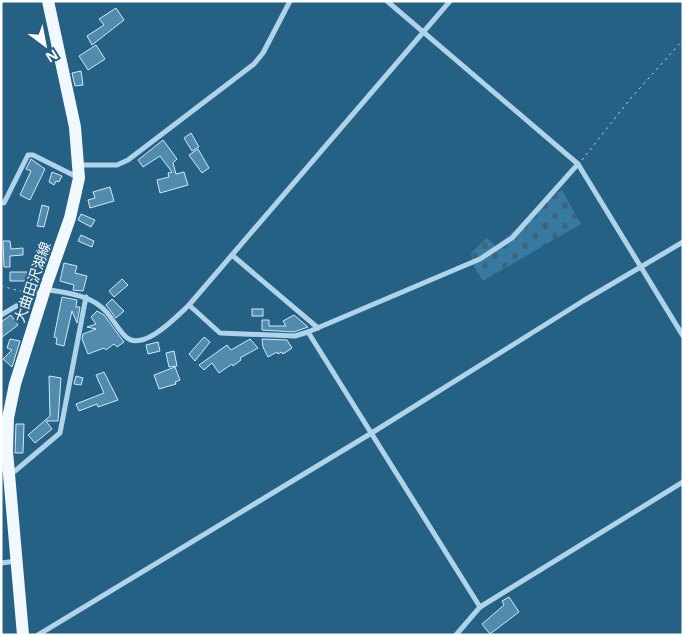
<svg xmlns="http://www.w3.org/2000/svg" width="684" height="636" font-family="'Noto Sans','Noto Sans JP',sans-serif">
  <defs>
    <pattern id="cemetery-stones" width="16" height="16" patternUnits="userSpaceOnUse" patternTransform="scale(1.25)"><rect width="16" height="16" fill="#3679a1"/><path d="M2 7V4a2 2 0 0 1 4 0v3zM10 15v-3a2 2 0 0 1 4 0v3z" fill="#416276"/></pattern>
  </defs>
  <rect width="100%" height="100%" fill="#256085"/>
  <path fill="url(#cemetery-stones)" d="M562 190 581 224 483 281 473 265 471 253 487 238 495 246C520 230 535 203 562 190Z"/>
  <g fill="#518caf" stroke="#d2e9f6">
    <polygon points="116,8 124,20 92,45 87,36 104,25 99,19"/>
    <polygon points="96,45 105,59 88,70 79,56"/>
    <polygon points="81,71 83,85 75,86 72,73"/>
    <polygon points="191,133 199,147 192,151 184,138"/>
    <polygon points="163,140 177,159 173,163 176,174 184,172 188,185 160,193 157,180 169,177 168,173 172,172 160,156 143,167 138,160"/>
    <polygon points="198,149 209,168 202,173 189,155"/>
    <polygon points="31,159 45,169 30,200 20,195 31,171 26,169"/>
    <polygon points="52,172 62,176 59,182 56,181 54,185 49,182"/>
    <polygon points="110,187 114,201 90,208 88,200 95,198 93,192"/>
    <polygon points="42,205 49,207 44,227 37,226"/>
    <polygon points="81,214 95,220 91,227 78,220"/>
    <polygon points="81,235 94,241 92,247 78,241"/>
    <polygon points="3,241 10,241 11,249 23,248 23,255 10,256 10,267 4,267"/>
    <polygon points="64,263 77,266 75,273 87,276 83,291 73,290 74,285 60,281"/>
    <polygon points="10,272 35,272 35,284 28,284 28,281 10,281"/>
    <polygon points="122,279 128,285 114,297 109,291"/>
    <polygon points="62,297 77,300 76,307 80,307 77,323 72,311 64,346 56,344 57,338 54,337"/>
    <polygon points="112,299 124,311 116,318 106,305"/>
    <rect x="252" y="309" width="11" height="7"/>
    <polygon points="97,311 104,315 124,342 117,347 114,344 106,350 104,348 88,354 82,339 83,334 96,329 87,327 96,324 91,317"/>
    <polygon points="11,315 18,325 1,338 1,322"/>
    <polygon points="294,315 308,327 294,332 262,330 262,320 269,320 269,326 286,326 283,321"/>
    <polygon points="204,337 210,342 195,361 189,354"/>
    <polygon points="10,339 20,341 12,367 3,359 12,350 7,348"/>
    <polygon points="250,339 258,348 240,358 241,360 233,366 232,364 219,373 212,363 204,370 199,365 227,345 231,350"/>
    <polygon points="262,339 287,340 292,348 283,354 282,352 278,354 277,352 268,357 263,347"/>
    <polygon points="158,342 160,351 148,354 146,345"/>
    <polygon points="174,351 177,366 169,367 166,353"/>
    <polygon points="175,367 180,380 175,382 176,384 159,389 154,375"/>
    <polygon points="104,372 118,400 98,407 97,404 79,411 76,404 104,393 96,375"/>
    <polygon points="49,376 61,378 58,421 46,421 52,429 35,443 28,435 50,416"/>
    <polygon points="76,376 83,378 81,385 74,384"/>
    <polygon points="16,424 24,424 23,453 15,453"/>
    <polygon points="509,597 519,612 490,634 482,624 504,605 502,601"/>
  </g>
  <g fill="none" stroke-linecap="round" stroke-linejoin="round">
    <g stroke="#afd3e8" stroke-width="1" stroke-dasharray="2.5 4" stroke-linecap="butt">
      <polyline points="582,160 631,98 683,40"/>
      <polyline points="1,286 24,292"/>
    </g>
    <g stroke="#afd3e8" stroke-width="5">
      <polyline points="387,1 578,164 683,336"/>
      <polyline points="80,165 117,165 128,160 254,64 263,53 290,1"/>
      <polyline points="4,203 28,155 33,155 77,177"/>
      <polyline points="232,255 318,328"/>
      <polyline points="189,305 220,333 295,336 308,332 480,259 512,238 578,164"/>
      <path d="M1 315 45 289C64 293 85 294 100 306 110 313 116 327 125 336 142 354 177 316 189 305L450 1"/>
      <polyline points="308,332 480,607"/>
      <polyline points="1,468 9,474 15,471 60,433 86,297"/>
      <polyline points="1,563 17,561"/>
      <polyline points="38,635 370,434 583,301 683,242"/>
      <polyline points="456,635 480,607 683,482"/>
    </g>
    <polyline stroke="#f1f8fe" stroke-width="12" points="23,635 7,451 8,418 15,384 45,289 70,218 79,178 75,127 48,1"/>
  </g>
  <g text-anchor="middle" dominant-baseline="central" stroke-width="4.5" stroke-linejoin="round" paint-order="stroke">
    <g font-size="14" fill="#fff" stroke="#256085">
      <text transform="translate(32 282) rotate(-71)">大曲田沢湖線</text>
    </g>
  </g>
  <rect width="684" height="636" fill="none" stroke="#ffffff" stroke-width="5"/>
  <g transform="translate(45 45) rotate(148)" stroke="#256085" stroke-width="4" paint-order="stroke">
  <path d="M0-4L9 19L0 12L-9 19Z" fill="#ffffff"/>
  <text y="-8" font-size="14" font-weight="bold" text-anchor="middle" fill="#ffffff">N</text>
  </g>
</svg>
